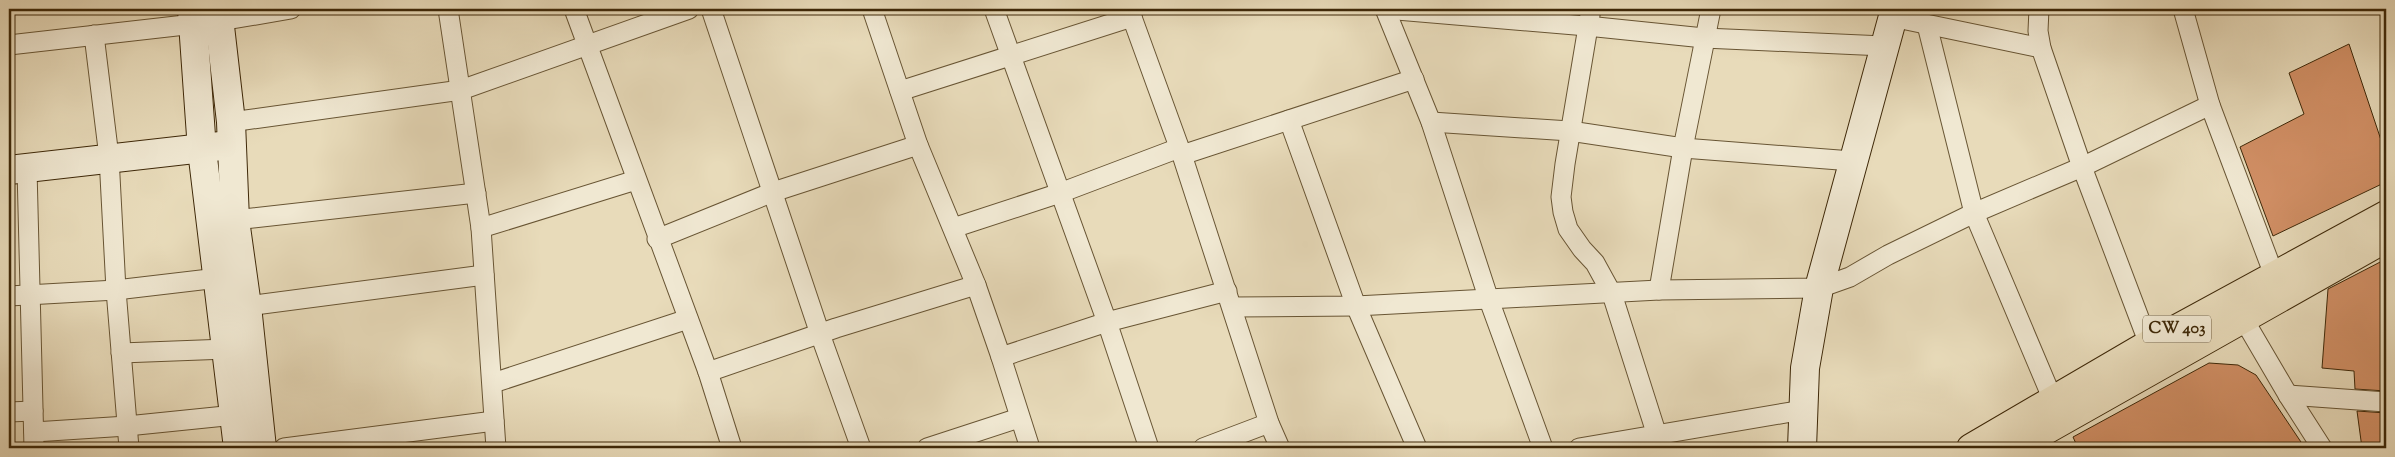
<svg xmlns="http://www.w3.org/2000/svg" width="2395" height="457" font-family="'Sorts Mill Goudy',serif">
  <rect width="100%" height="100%" fill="#e8dbba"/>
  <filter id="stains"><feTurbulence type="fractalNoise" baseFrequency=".004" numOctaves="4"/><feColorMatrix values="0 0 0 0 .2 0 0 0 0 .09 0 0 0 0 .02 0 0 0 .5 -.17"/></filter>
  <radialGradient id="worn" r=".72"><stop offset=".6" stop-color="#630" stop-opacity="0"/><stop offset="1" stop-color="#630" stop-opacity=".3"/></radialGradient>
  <g fill="#d18f65" stroke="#3e2808">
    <polygon points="2349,44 2386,155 2386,182 2273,236 2240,147 2304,114 2289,73"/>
    <polygon points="2386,259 2386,391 2355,389 2354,371 2322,368 2328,289"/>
    <polygon points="2209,363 2238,365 2256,375 2305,448 2078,448 2073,437"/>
    <polygon points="2357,411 2386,413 2386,448 2362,448"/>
  </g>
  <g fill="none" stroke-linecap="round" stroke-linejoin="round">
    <defs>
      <g id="street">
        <polyline points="448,9 481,228 496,448"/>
        <polyline points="574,9 708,372 732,448"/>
        <polyline points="711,9 820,334 861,448"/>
        <polyline points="872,9 918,145 976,285 1001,357 1030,448"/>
        <polyline points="994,9 1107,322 1149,448"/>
        <polyline points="1129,9 1182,155 1269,423 1280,448"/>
        <polyline points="1385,9 1587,26 1704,38 1884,46"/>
        <polyline points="1385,9 1431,122 1489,300 1543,448"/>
        <polyline points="1591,9 1565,164 1561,197 1563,212 1568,229 1582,249 1595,263 1612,294 1661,448"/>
        <polyline points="2039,9 2038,31 2041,48 2082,167 2149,344"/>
        <polyline points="2183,9 2210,105 2274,275"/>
        <polyline points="1892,17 2041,48"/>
        <polyline points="220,21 291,9"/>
        <polyline points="1927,25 1974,213 2053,400"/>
        <polyline points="94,35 109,157 116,290 129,448"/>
        <polyline points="9,45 194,24"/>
        <polyline points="900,91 1132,17"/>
        <polyline points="1289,120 1356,306 1417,448"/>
        <polyline points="231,122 461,90 689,9"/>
        <polyline points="1431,122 1570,131 1683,148 1852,161"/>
        <polyline points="1182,155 1414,79"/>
        <polyline points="27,169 34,448"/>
        <polyline points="235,220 476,193"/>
        <polyline points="481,228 636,180"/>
        <polyline points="953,228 1060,193 1179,148"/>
        <polyline points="657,239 773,192 918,145"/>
        <polyline points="1659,290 1683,148 1711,9"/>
        <polyline points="9,296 116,290 218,278"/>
        <polyline points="247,306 484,275"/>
        <polyline points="1232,307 1356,306 1659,290 1819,288 1850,277 1888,255 1974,213 2082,167 2210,105"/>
        <polyline points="2237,308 2288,395 2322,448"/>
        <polyline points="121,353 227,349"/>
        <polyline points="1001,357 1107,322 1227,291"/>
        <polyline points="708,372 836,328 976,285"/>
        <polyline points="493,383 688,319"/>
        <polyline points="2288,395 2386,402"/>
        <polyline points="9,412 33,411"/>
        <polyline points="34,432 127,426 235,415"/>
        <polyline points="284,448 494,421"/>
        <polyline points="927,448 1019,418"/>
        <polyline points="1203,448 1269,423"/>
        <polyline points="1579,448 1803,410"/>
      </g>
      <g id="secondary">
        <polyline points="192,9 202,150 238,448"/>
        <polyline points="218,9 231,122 235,220 247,306 262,448"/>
        <polyline points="9,170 221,146"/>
        <polyline points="1802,448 1805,368 1819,288 1895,9"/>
      </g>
      <g id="primary">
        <polyline points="1971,448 2149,344 2386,215"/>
        <polyline points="2014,448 2386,238"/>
      </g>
    </defs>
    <use href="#street" stroke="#685534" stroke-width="21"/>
    <use href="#secondary" stroke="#3e2808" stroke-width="30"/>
    <use href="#primary" stroke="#3e2808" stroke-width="30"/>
    <use href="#street" stroke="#f0e8d2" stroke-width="19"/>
    <use href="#secondary" stroke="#f0e8d2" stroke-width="28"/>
    <use href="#primary" stroke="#e8dbba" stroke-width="28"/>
  </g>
  <g text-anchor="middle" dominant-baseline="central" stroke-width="4.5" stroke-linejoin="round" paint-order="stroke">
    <rect fill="#f0e8d2" stroke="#736245" stroke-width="1" x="2143" y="315.5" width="68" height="27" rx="4"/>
    <g font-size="16" font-weight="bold" fill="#3e2808">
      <text x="2177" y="329">CW 403</text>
    </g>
  </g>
  <rect width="2395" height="457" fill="none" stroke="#e8dbba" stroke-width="30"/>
  <rect x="10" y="10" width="2375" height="437" fill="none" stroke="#3e2808" stroke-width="2.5"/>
  <rect x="15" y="15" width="2365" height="427" fill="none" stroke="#3e2808"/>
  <rect width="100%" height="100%" filter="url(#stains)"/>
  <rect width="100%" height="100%" fill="url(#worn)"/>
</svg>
